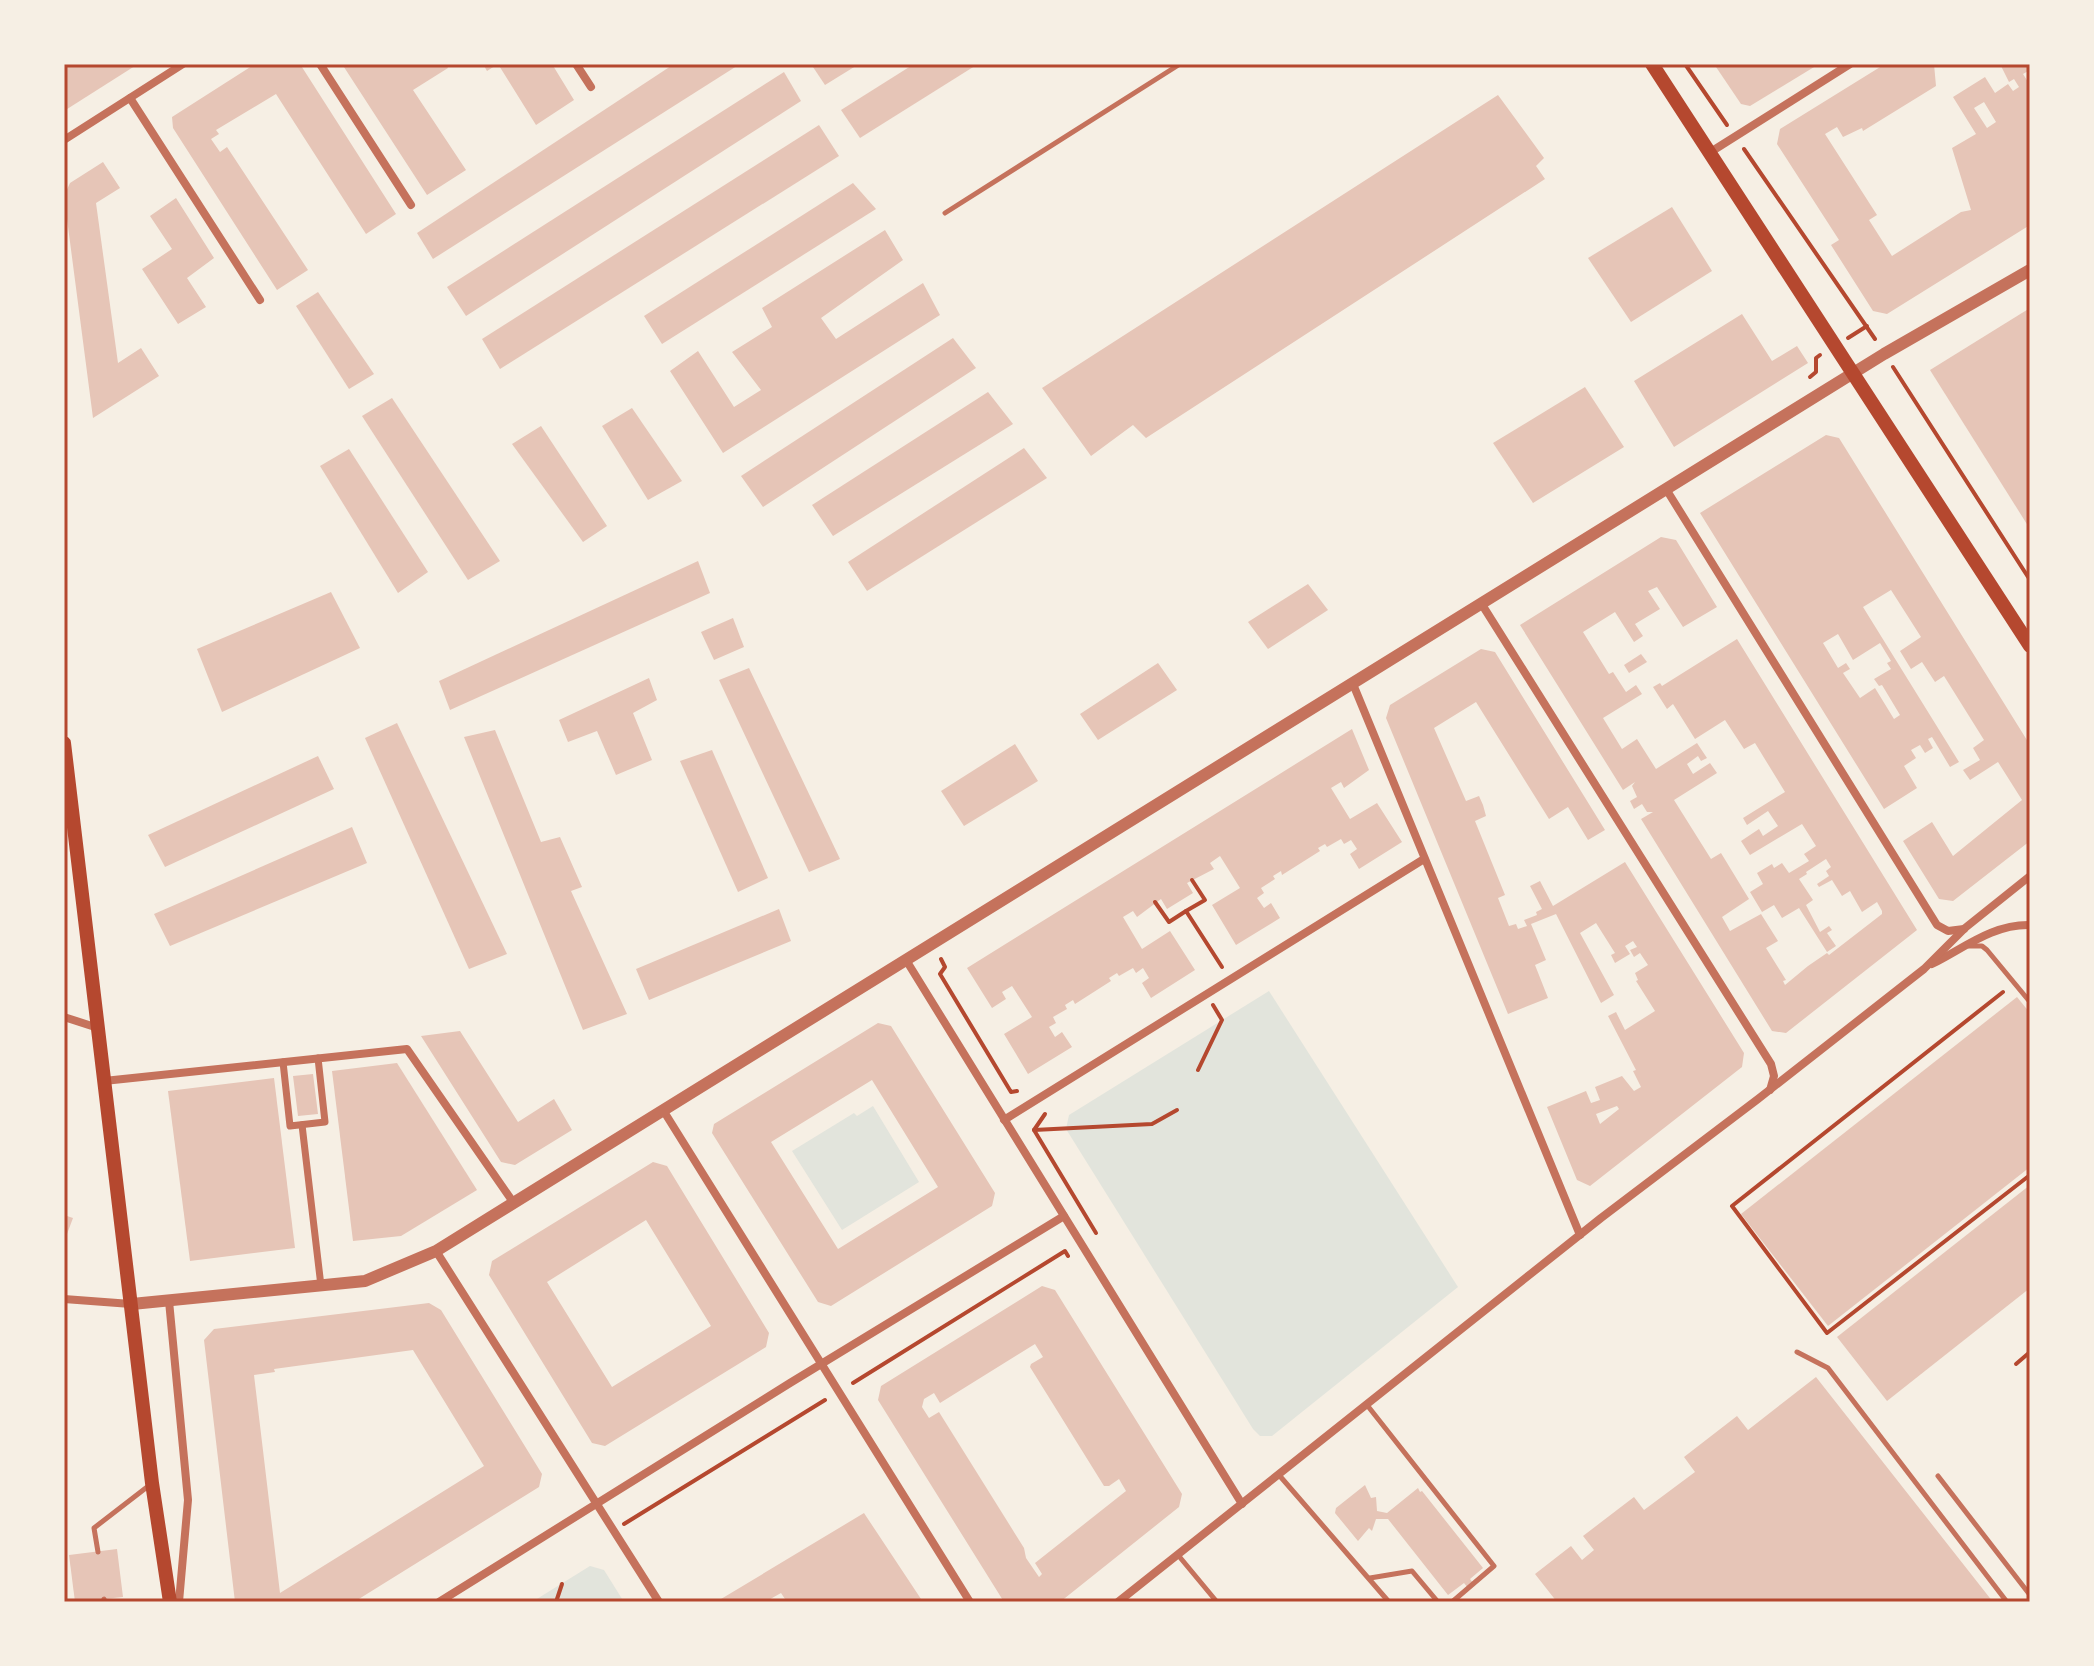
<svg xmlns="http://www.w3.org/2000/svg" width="2094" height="1666" font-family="Jost,sans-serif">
  <rect width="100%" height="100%" fill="#f6efe4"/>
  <g fill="#e2e4dc">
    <polygon points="1269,991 1458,1287 1272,1436 1260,1436 1253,1429 1066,1129 1069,1115"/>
    <polygon points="873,1106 919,1182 842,1230 792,1151 854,1113 857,1116"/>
    <polygon points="590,1566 604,1570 624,1602 532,1602"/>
  </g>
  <g fill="#e6c5b7" fill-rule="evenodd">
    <polygon points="64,64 138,64 64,111"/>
    <polygon points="255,64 300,64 396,214 366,234 276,94 216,130 219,134 211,139 220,152 227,147 308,270 277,290 173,128 172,117"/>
    <polygon points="342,64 446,64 448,68 413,90 466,170 427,195"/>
    <polygon points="483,64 552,64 574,100 536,125 498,64 487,71"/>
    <polygon points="674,64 740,64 433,259 417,233"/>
    <polygon points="811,64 859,64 825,85"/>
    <polygon points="914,64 978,64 860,138 841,110"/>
    <polygon points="1714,64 1819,64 1750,106 1741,104"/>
    <path d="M1885 64H1934L1936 86 1863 131 1862 128 1843 137 1837 127 1825 134 1877 215 1869 220 1892 256 1961 212 1971 210 1952 148 1976 134 1953 97 1985 77 1995 93 2008 84 2013 91 2019 87 2014 79 2009 82 2000 64H2030V70L2023 74 2030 85V225L1887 314 1873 311 1831 245 1839 240 1777 144 1780 129ZM1984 102 1996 122 1987 128 1974 108Z"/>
    <polygon points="784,72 801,101 466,316 447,287"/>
    <polygon points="1498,95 1544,158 1536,166 1545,179 1146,438 1133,425 1091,456 1042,388"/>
    <polygon points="819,125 839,156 500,369 482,339"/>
    <polygon points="103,162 120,188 96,203 118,363 141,348 159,376 93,418 64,196 70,183"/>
    <polygon points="853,183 876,209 662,344 644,316"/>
    <polygon points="176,198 214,258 187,278 206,307 178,324 142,269 172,249 150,216"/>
    <polygon points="1672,207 1712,271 1631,322 1588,258"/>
    <polygon points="885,230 903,260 821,318 836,339 923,283 940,315 723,453 670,371 698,351 734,407 761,390 732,352 772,327 762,308"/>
    <polygon points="318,292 374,374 349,389 296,306"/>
    <polygon points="2030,308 2030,529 1930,370"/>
    <polygon points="1742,314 1772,361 1797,346 1808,363 1674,447 1634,381"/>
    <polygon points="953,338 976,368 763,507 741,476"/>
    <polygon points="1585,387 1624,447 1533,503 1493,443"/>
    <polygon points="988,392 1013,424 833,536 812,505"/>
    <polygon points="392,398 500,561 468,580 362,416"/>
    <polygon points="632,408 682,481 648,500 602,426"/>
    <polygon points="541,426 607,526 583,542 512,444"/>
    <path d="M1826 435 1839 438 2030 745V841L1953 901 1939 899 1903 841 1932 822 1953 856 2022 800 1998 762 1970 780 1963 770 1980 760 1973 748 1984 740 1944 676 1935 682 1922 662 1911 669 1900 651 1921 637 1891 590 1863 607 1959 762 1950 767 1932 737 1928 739 1933 748 1925 753 1920 745 1911 750 1916 758 1904 766 1917 788 1884 809 1700 513ZM1838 634 1853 660 1880 643 1891 661 1887 663 1891 669 1874 679 1879 686 1882 685 1900 715 1894 719 1875 688 1860 698 1843 673 1850 669 1846 663 1838 668 1823 643Z"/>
    <polygon points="1024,448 1047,478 867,591 848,562"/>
    <polygon points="349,449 428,572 398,593 320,466"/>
    <polygon points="1661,537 1676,540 1717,607 1683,627 1657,587 1648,591 1660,609 1635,624 1643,636 1634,642 1615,612 1583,632 1609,674 1613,672 1626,692 1636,685 1642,694 1603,718 1622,749 1637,739 1656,769 1697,743 1707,758 1701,761 1698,756 1687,764 1693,774 1710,763 1717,773 1674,800 1711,859 1721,853 1749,899 1722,917 1730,931 1761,914 1778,941 1766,948 1786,980 1783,981 1785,985 1808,966 1827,953 1829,955 1882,914 1882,911 1877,902 1862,912 1850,891 1842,896 1832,880 1819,887 1817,884 1829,876 1826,871 1831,867 1826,859 1806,872 1807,874 1799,879 1813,900 1806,905 1820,932 1829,926 1832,930 1827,933 1836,946 1827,952 1799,908 1782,918 1774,905 1762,912 1750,892 1763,884 1757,873 1772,864 1774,868 1782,863 1789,873 1809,861 1804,854 1816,846 1802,824 1750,855 1741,841 1759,829 1763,836 1778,826 1768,811 1747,825 1743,818 1785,792 1755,743 1744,749 1725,720 1695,739 1673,704 1667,709 1653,687 1660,683 1662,686 1737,639 1917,930 1786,1033 1772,1031 1641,819 1653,812 1647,812 1642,804 1634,809 1630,801 1637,797 1632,786 1635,782 1623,790 1520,625"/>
    <polygon points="698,561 710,593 450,710 439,681"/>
    <polygon points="1308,584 1328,610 1268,649 1248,622"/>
    <polygon points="331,592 360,648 222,712 197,649"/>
    <polygon points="733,618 744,647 714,660 701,632"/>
    <path d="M1481 649 1495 652 1605 830 1588 840 1568 807 1549 819 1476 702 1434 728 1466 801 1479 796 1483 805 1486 816 1475 821 1505 895 1498 898 1509 926 1516 924 1518 929 1527 926 1524 920 1537 915 1536 912 1542 909 1530 886 1540 881 1553 906 1625 862 1744 1053 1742 1067 1590 1186 1577 1180 1547 1107 1586 1091 1591 1103 1600 1100 1595 1087 1622 1076 1634 1091 1641 1087 1633 1071 1636 1070 1608 1016 1616 1012 1625 1030 1655 1011 1636 981 1638 980 1635 973 1648 965 1640 953 1634 957 1630 950 1637 947 1633 941 1625 946 1630 954 1615 963 1611 955 1615 953 1596 923 1580 933 1614 995 1601 1003 1556 914 1531 924 1546 960 1535 965 1548 998 1508 1014 1386 718 1390 705ZM1617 1106 1619 1109 1600 1124 1596 1114Z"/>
    <polygon points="1641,654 1647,662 1629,673 1624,665"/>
    <polygon points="1158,663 1177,690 1098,740 1080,714"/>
    <polygon points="749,668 840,859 809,872 719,680"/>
    <polygon points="649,678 657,700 633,713 652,760 616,775 597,731 568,742 559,720"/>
    <polygon points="397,723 507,954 469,969 365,738"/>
    <polygon points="1352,729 1369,770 1344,788 1341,782 1331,788 1350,819 1377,803 1402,842 1359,869 1350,854 1357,849 1351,840 1344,844 1341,839 1327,847 1325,844 1318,848 1320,851 1282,875 1281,871 1273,876 1275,879 1261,888 1264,893 1257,898 1264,908 1271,903 1280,918 1236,945 1212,905 1240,888 1220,856 1210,863 1214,869 1187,883 1193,893 1167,909 1161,899 1137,917 1133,911 1123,917 1142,949 1170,931 1195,970 1151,998 1142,983 1149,978 1143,968 1136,973 1133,968 1119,976 1117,973 1109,978 1111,981 1075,1004 1073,1000 1065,1005 1067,1009 1053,1017 1056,1023 1049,1027 1055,1037 1062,1032 1072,1047 1028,1074 1004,1034 1032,1017 1012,986 1002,992 1006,999 992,1008 967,968"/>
    <polygon points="495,730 541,842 560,837 582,887 571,891 627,1014 583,1030 464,737"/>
    <polygon points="1015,744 1038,781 964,826 941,791"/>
    <polygon points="712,750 768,878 738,892 680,761"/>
    <polygon points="318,756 334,789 165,867 148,835"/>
    <polygon points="352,827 367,863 170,946 154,914"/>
    <polygon points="779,909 791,941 649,1000 636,969"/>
    <polygon points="2017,997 2030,1013 2030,1167 1828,1326 1741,1214"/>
    <path d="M878 1023 891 1026 995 1193 992 1206 831 1306 818 1302 712 1133 714 1124ZM872 1080 938 1187 838 1249 771 1142Z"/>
    <polygon points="460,1031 518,1122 554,1099 572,1130 515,1165 501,1162 421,1036"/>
    <polygon points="397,1063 477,1190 401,1236 353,1241 332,1071"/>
    <polygon points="313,1074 318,1114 298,1116 293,1076"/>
    <polygon points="274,1078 295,1248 190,1261 168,1091"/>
    <path d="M653 1162 667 1166 769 1333 766 1347 605 1446 592 1443 489 1275 492 1261ZM646 1220 711 1326 612 1387 547 1282Z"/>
    <polygon points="2030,1185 2030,1288 1887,1401 1837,1337"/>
    <polygon points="64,1215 73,1218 64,1242"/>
    <path d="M1042 1286 1055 1290 1182 1494 1179 1507 1060 1602H1004L878 1400 881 1386ZM1035 1344 1043 1357 1031 1364 1030 1367 1104 1486H1109L1119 1479 1126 1491 1035 1563 1042 1574 1039 1577 1026 1558 1024 1548 939 1412 929 1418 922 1407 924 1399 934 1393 940 1403Z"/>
    <path d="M429 1303 441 1310 542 1474 539 1487 354 1602H235L204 1340 214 1329ZM413 1350 484 1466 280 1593 254 1375 275 1372 274 1369Z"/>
    <polygon points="1816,1377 1993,1602 1557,1602 1535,1574 1571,1546 1582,1560 1594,1550 1583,1536 1634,1497 1644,1510 1695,1472 1684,1457 1737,1416 1748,1430"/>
    <polygon points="1365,1485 1371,1498 1376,1497 1377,1511 1387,1513 1418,1488 1420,1492 1422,1491 1483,1568 1470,1579 1473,1583 1468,1588 1464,1583 1448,1595 1388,1519 1376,1519 1372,1531 1369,1528 1358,1541 1335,1513 1336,1508"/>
    <polygon points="864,1513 923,1602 787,1602 781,1593 765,1602 716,1602"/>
    <polygon points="117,1549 123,1597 75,1602 69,1555"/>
  </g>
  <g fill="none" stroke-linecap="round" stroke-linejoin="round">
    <g stroke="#b5482f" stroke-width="4">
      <polyline points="1685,64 1727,125"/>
      <polyline points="1744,149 1875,339"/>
      <polyline points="1848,338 1867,326"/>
      <polyline points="1893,367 2030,580"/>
      <polyline points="1810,377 1816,372 1816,358 1820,355"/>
      <polyline points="1155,902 1169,922 1186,911 1222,967"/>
      <polyline points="1186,911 1205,900 1192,880"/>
      <polyline points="941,959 945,967 940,974 1011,1092 1017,1091"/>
      <polyline points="2003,992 1732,1206 1827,1333 2030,1175"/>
      <polyline points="1198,1070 1222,1020 1213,1005"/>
      <polyline points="1045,1114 1034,1130 1096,1233"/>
      <polyline points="1034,1130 1152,1124 1177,1110"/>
      <polyline points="2016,1364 2030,1352"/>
      <polyline points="853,1383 1065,1251 1068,1256"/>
      <polyline points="624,1524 825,1400"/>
      <polyline points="556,1602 562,1584"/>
    </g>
    <g stroke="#c5725c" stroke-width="5">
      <polyline points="945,213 1180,64"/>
      <polyline points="1969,946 1982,946 1987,950 2030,1002"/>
      <polyline points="1797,1352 1828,1368 2007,1602"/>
      <polyline points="1367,1405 1494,1566 1452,1602"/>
      <polyline points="1279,1475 1389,1602"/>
      <polyline points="1938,1476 2030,1595"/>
      <polyline points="98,1552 94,1528 151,1484"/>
      <polyline points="1178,1555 1217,1602"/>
      <polyline points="1370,1578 1412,1571 1438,1602"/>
      <polyline points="104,1599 105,1602"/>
    </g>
    <g stroke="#c5725c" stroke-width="7">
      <polyline points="283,1062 290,1126 325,1122 318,1058"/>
      <polyline points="302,1125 321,1286"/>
    </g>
    <g stroke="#c5725c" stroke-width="8">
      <polyline points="320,64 411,205"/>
      <polyline points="576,64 591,87"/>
      <polyline points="130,98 260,300"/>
      <polyline points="64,140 183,64"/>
      <polyline points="1709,153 1850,64"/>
      <polyline points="1666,489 1937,925 1948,931 1964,929"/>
      <polyline points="1481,603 1771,1064 1774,1076 1770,1090"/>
      <polyline points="1353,684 1580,1235"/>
      <polyline points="906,960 1242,1504"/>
      <path d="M1932 964C1964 948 1993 924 2030 925"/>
      <polyline points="64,1017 98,1028"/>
      <polyline points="104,1081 407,1049 513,1202"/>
      <polyline points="663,1110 970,1602"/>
      <polyline points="1004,1120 1424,859"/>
      <polyline points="436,1251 659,1602"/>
      <polyline points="64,1299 131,1304"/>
      <polyline points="169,1301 188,1500 179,1602"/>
      <polyline points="439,1602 790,1383 1064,1216"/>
      <polyline points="1118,1602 1601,1218 1758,1099 1924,969 1965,928 2030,876"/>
    </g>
    <polyline stroke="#c5725c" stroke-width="12" points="132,1304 365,1281 436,1251 1884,354 2030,270"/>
    <g stroke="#b5482f" stroke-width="14">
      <polyline points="1652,64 2030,646"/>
      <polyline points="64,743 152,1483 170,1602"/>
    </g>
  </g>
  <rect width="2094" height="1666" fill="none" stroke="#f6efe4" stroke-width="132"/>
  <rect x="66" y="66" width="1962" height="1534" fill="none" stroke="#b5482f" stroke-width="3"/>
</svg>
